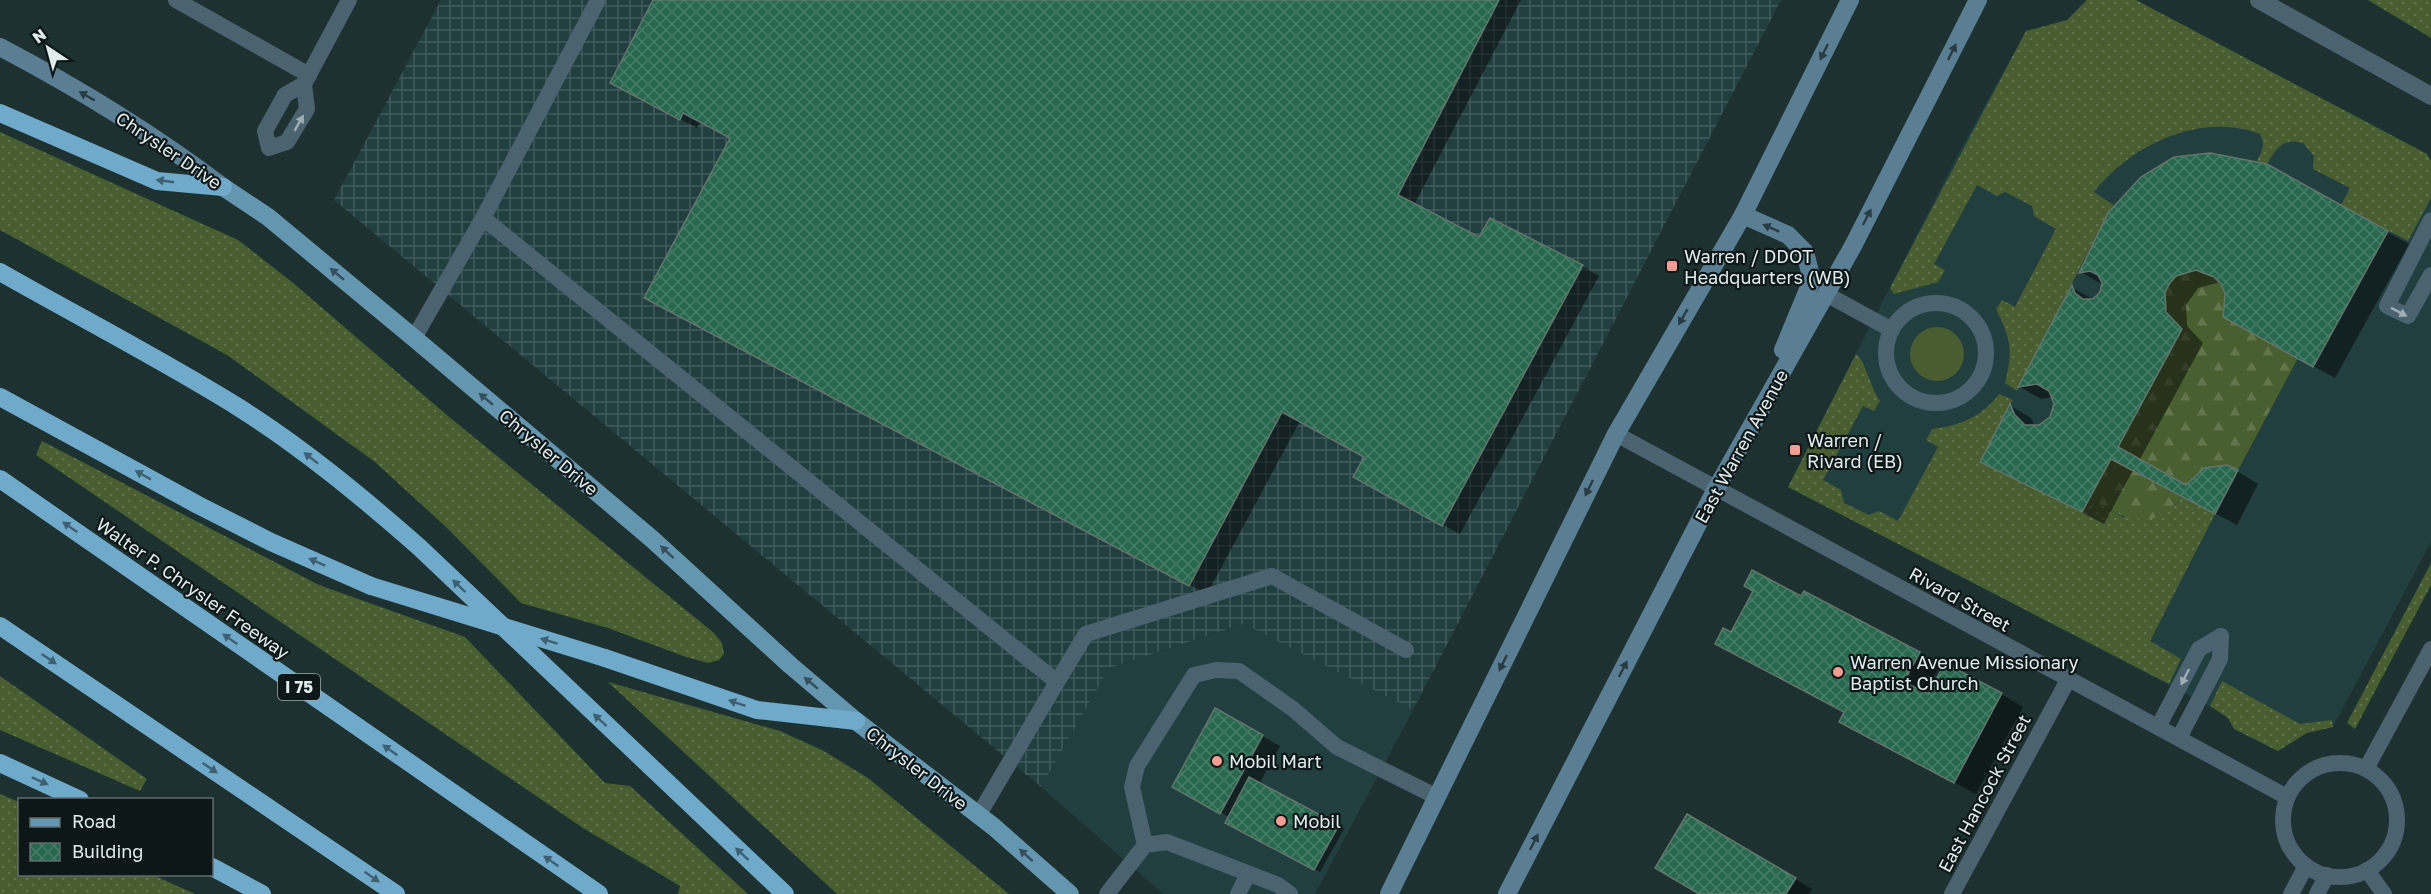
<svg xmlns="http://www.w3.org/2000/svg" width="2431" height="894" font-family="'Golos Text',sans-serif">
  <defs>
    <pattern id="industrial-grid" width="8" height="8" patternUnits="userSpaceOnUse" patternTransform="scale(1.5)"><rect width="8" height="8" fill="#223f40"/><path d="M0 4h8M4 0v8" fill="none" stroke="#425b5c"/></pattern>
    <pattern id="grass-dots" width="8" height="8" patternUnits="userSpaceOnUse" patternTransform="scale(1.5)"><rect width="8" height="8" fill="#485d30"/><path d="M2 2h.1M6 6h.1" fill="none" stroke="#62744e" stroke-width="1.8" stroke-linecap="round"/></pattern>
    <pattern id="forest-firs" width="22" height="20" patternUnits="userSpaceOnUse" patternTransform="scale(1.5)"><rect width="22" height="20" fill="#485f2f"/><path d="M5 1l3.5 6h-7zM16 11l3.5 6h-7z" fill="#62764d"/></pattern>
    <pattern id="building-cross-hatch" width="8" height="8" patternUnits="userSpaceOnUse" patternTransform="scale(1.5)"><rect width="8" height="8" fill="#28684e"/><path d="M0 0l8 8M0 8l8-8" fill="none" stroke="#477e68"/></pattern>
  </defs>
  <rect width="100%" height="100%" fill="#1d3131"/>
  <g fill="#223f40">
    <polygon points="2087,0 2136,0 2427,154 2431,161 2431,542 2333,727 2307,733 2278,751 2234,729 2228,718 2217,710 1788,487 1958,154 2026,31 2067,20"/>
    <polygon points="1245,624 1413,710 1315,894 1163,894 1041,787 1109,668"/>
  </g>
  <polygon fill="url(#industrial-grid)" points="441,0 1781,0 1413,710 1244,624 1109,668 1041,787 334,200"/>
  <g fill="url(#grass-dots)">
    <path d="M2087 0H2136L2427 154 2431 161V198L2408 241 2341 205 2350 188 2313 169 2314 156 2303 143C2283 137 2276 149 2267 164L2257 161C2262 151 2266 145 2260 134 2201 111 2130 145 2094 192L2115 206 2108 213 2017 391 2005 383C2013 350 2011 339 1996 309L2002 300 2015 307 2056 229 2034 216 2032 206 2005 192 1997 196 1977 185 1934 264 1945 270 1938 282 1894 294 1890 288 2026 31 2067 20Z"/>
    <polygon points="2368,0 2431,0 2431,38"/>
    <polygon points="0,132 238,240 292,282 448,416 714,633 722,643 724,654 719,660 708,663 686,657 608,628 521,603 446,527 375,462 227,355 0,230"/>
    <path d="M1856 354C1865 360 1871 389 1880 401L1874 411 1863 406 1823 480 1841 490 1844 503 1869 515 1879 511 1898 521 1938 447 1926 440 1932 429C1959 426 1982 417 1999 394L2013 400 1980 462 2082 512 2090 499 2123 517 2174 506 2181 497 2215 514 2150 641 2181 659 2169 684 1788 487Z"/>
    <polygon points="42,441 319,585 465,637 605,783 630,786 748,894 678,894 680,886 583,828 36,455"/>
    <polygon points="2431,563 2431,585 2355,729 2347,723"/>
    <polygon points="0,676 147,779 140,791 0,730"/>
    <polygon points="2222,681 2300,724 2332,720 2333,727 2307,733 2278,751 2234,729 2228,718 2210,706"/>
    <polygon points="608,682 780,731 822,750 868,778 1009,894 837,894"/>
    <polygon points="0,794 19,802 20,874 153,875 195,894 0,894"/>
  </g>
  <g fill="url(#forest-firs)">
    <path d="M2196 270C2216 277 2224 281 2225 304L2298 358 2238 470C2217 461 2200 468 2186 485L2118 447 2182 330C2156 307 2158 276 2196 270Z"/>
    <path d="M2111 459 2181 497C2153 535 2124 518 2090 499Z"/>
  </g>
  <circle fill="#485d30" cx="1937" cy="354" r="27"/>
  <g fill="#0007">
    <polygon points="654,0 1521,0 1414,205 1479,239 1582,266 1599,276 1460,534 1371,486 1366,456 1300,421 1207,594 663,307 731,138 701,121 697,128 628,92"/>
    <polygon points="2387,232 2409,244 2335,378 2246,329 2220,282 2198,288 2186,305 2187,326 2203,343 2139,461 2187,487 2237,471 2258,484 2237,525 2133,470 2104,524 1982,461 2011,406 2031,418 2035,426 2039,426 2051,418 2055,404 2053,397 2041,399 2020,387 2073,288 2094,300 2102,293 2103,285 2081,272"/>
    <polygon points="1802,598 1940,665 1925,694 2001,694 2023,707 1976,794 1862,734 1846,713 1732,634"/>
    <polygon points="1216,710 1280,746 1259,784 1344,829 1320,872 1227,822 1229,817 1174,786"/>
    <polygon points="1687,816 1812,889 1809,894 1702,894"/>
  </g>
  <g fill="url(#building-cross-hatch)" stroke="#63756c" stroke-width="1.5">
    <polygon points="653,0 1499,0 1398,195 1479,237 1490,218 1583,265 1442,526 1353,477 1364,457 1282,412 1189,586 644,298 730,138 683,113 680,120 610,83"/>
    <polygon points="2210,153 2267,164 2388,231 2313,367 2223,317 2225,294 2221,284 2214,277 2196,270 2176,276 2170,283 2165,292 2166,312 2182,329 2118,447 2186,485 2204,468 2227,465 2238,470 2215,514 2111,459 2082,512 1980,462 2010,404 2015,415 2025,425 2039,425 2050,417 2054,404 2049,391 2037,384 2018,387 2072,285 2075,293 2083,299 2093,299 2100,292 2102,283 2098,275 2090,271 2079,273 2108,213 2141,177 2174,157"/>
    <polygon points="1752,570 1801,596 1804,591 1920,652 1904,682 1928,694 1945,663 2002,693 1954,783 1839,722 1844,712 1715,644 1723,628 1731,632 1753,591 1744,586"/>
    <polygon points="1215,708 1263,735 1220,814 1172,787"/>
    <polygon points="1249,777 1339,825 1314,870 1225,823"/>
    <polygon points="1687,814 1796,878 1786,894 1699,894 1655,868"/>
  </g>
  <g fill="none" stroke-linecap="round" stroke-linejoin="round">
    <g stroke="#4b626f" stroke-width="16">
      <polyline points="176,0 309,75"/>
      <polyline points="304,84 307,109 287,142 269,148 265,131 285,95 304,84 349,0"/>
      <polyline points="483,218 1057,682 978,816"/>
      <polyline points="2431,220 2387,306 2408,316 2431,275"/>
      <polyline points="1826,294 1892,330"/>
      <circle cx="1936" cy="353" r="50"/>
      <polyline points="414,338 483,218 598,0"/>
      <polyline points="1616,434 2287,797"/>
      <polyline points="1057,682 1086,634 1272,576 1406,650"/>
      <polyline points="2158,727 2199,649 2221,636"/>
      <polyline points="2179,738 2220,659 2221,636"/>
      <circle cx="2340" cy="820" r="57"/>
      <polyline points="2366,769 2431,649"/>
      <polyline points="1145,845 1132,787 1137,766 1194,675 1216,670 1239,671 1293,709 1337,747 1437,797"/>
      <polyline points="2367,870 2384,894"/>
      <polyline points="1107,894 1145,845 1167,842 1278,885 1290,894"/>
      <polyline points="1238,894 1248,874"/>
      <polyline points="1952,894 2068,680"/>
      <polyline points="2291,894 2306,866"/>
      <polyline points="2317,894 2327,875"/>
    </g>
    <polyline stroke="#4b626f" stroke-width="18" points="2259,0 2431,96"/>
    <g stroke="#5a7f94" stroke-width="18">
      <path d="M0 47C78 88 153 134 223 187"/>
      <polyline points="1743,215 1788,235 1805,252 1812,280 1783,350"/>
      <polyline points="1389,894 1616,434 1743,215 1850,0"/>
      <polyline points="1507,894 1716,489 1853,246 1978,0"/>
    </g>
    <polyline stroke="#6596b0" stroke-width="18" points="223,187 268,217 414,338 652,539 790,665 856,721 994,827 1070,894"/>
    <g stroke="#6faaca" stroke-width="18">
      <polyline points="0,113 157,181 223,187"/>
      <path d="M0 272C79 317 161 359 238 407 303 448 362 497 419 547L785 894"/>
      <polyline points="0,397 198,505 271,542 371,586"/>
      <polyline points="0,479 599,894"/>
      <polyline points="0,626 396,894"/>
      <polyline points="605,658 757,710 856,721"/>
      <polyline points="0,763 80,800"/>
      <polyline points="212,867 262,894"/>
    </g>
    <polyline stroke="#6faaca" stroke-width="18" points="371,586 605,658"/>
  </g>
  <defs><path id="oneway-solid" d="M-6-.8H1V-3.2L6.5 0L1 3.2V.8H-6Z" transform="scale(1.5)"/></defs>
  <g fill="#293b43">
    <use href="#oneway-solid" transform="translate(1824 52) rotate(116)"/>
    <use href="#oneway-solid" transform="translate(1952 52) rotate(-63)"/>
    <use href="#oneway-solid" transform="translate(87 96) rotate(-150)"/>
    <use href="#oneway-solid" transform="translate(1867 217) rotate(-63)"/>
    <use href="#oneway-solid" transform="translate(1771 228) rotate(-156)"/>
    <use href="#oneway-solid" transform="translate(1683 317) rotate(120)"/>
    <use href="#oneway-solid" transform="translate(1589 488) rotate(116)"/>
    <use href="#oneway-solid" transform="translate(1503 663) rotate(116)"/>
    <use href="#oneway-solid" transform="translate(1623 669) rotate(-63)"/>
    <use href="#oneway-solid" transform="translate(1534 842) rotate(-63)"/>
  </g>
  <g fill="#9daeb4">
    <use href="#oneway-solid" transform="translate(299 123) rotate(-60)"/>
    <use href="#oneway-solid" transform="translate(2399 312) rotate(27)"/>
    <use href="#oneway-solid" transform="translate(2185 677) rotate(117)"/>
  </g>
  <g fill="#3e6070">
    <use href="#oneway-solid" transform="translate(165 181) rotate(-172)"/>
    <use href="#oneway-solid" transform="translate(311 458) rotate(-142)"/>
    <use href="#oneway-solid" transform="translate(143 475) rotate(-151)"/>
    <use href="#oneway-solid" transform="translate(70 527) rotate(-145)"/>
    <use href="#oneway-solid" transform="translate(317 562) rotate(-156)"/>
    <use href="#oneway-solid" transform="translate(459 586) rotate(-136)"/>
    <use href="#oneway-solid" transform="translate(230 639) rotate(-145)"/>
    <use href="#oneway-solid" transform="translate(549 641) rotate(-163)"/>
    <use href="#oneway-solid" transform="translate(49 659) rotate(34)"/>
    <use href="#oneway-solid" transform="translate(737 703) rotate(-161)"/>
    <use href="#oneway-solid" transform="translate(600 720) rotate(-137)"/>
    <use href="#oneway-solid" transform="translate(390 750) rotate(-145)"/>
    <use href="#oneway-solid" transform="translate(210 768) rotate(34)"/>
    <use href="#oneway-solid" transform="translate(40 781) rotate(24)"/>
    <use href="#oneway-solid" transform="translate(742 854) rotate(-137)"/>
    <use href="#oneway-solid" transform="translate(551 861) rotate(-145)"/>
    <use href="#oneway-solid" transform="translate(372 877) rotate(35)"/>
  </g>
  <g fill="#35505c">
    <use href="#oneway-solid" transform="translate(337 274) rotate(-140)"/>
    <use href="#oneway-solid" transform="translate(486 399) rotate(-140)"/>
    <use href="#oneway-solid" transform="translate(667 552) rotate(-137)"/>
    <use href="#oneway-solid" transform="translate(811 683) rotate(-140)"/>
    <use href="#oneway-solid" transform="translate(1026 855) rotate(-138)"/>
  </g>
  <g fill="#f59c93" stroke="#0e1717" stroke-width="2">
    <rect x="1666" y="260" width="12" height="12" rx="3"/>
    <rect x="1789" y="444" width="12" height="12" rx="3"/>
    <circle cx="1838" cy="672" r="6"/>
    <circle cx="1217" cy="761" r="6"/>
    <circle cx="1281" cy="821" r="6"/>
  </g>
  <g text-anchor="middle" dominant-baseline="central" stroke-width="4.5" stroke-linejoin="round" paint-order="stroke">
    <rect fill="#0e1717" stroke="#a1acac" stroke-width="1.5" x="278" y="674" width="42" height="26" rx="4.5"/>
    <g font-size="16" font-weight="bold" fill="#e0ecec">
      <text x="299" y="687">I 75</text>
    </g>
    <g font-size="18" fill="#e0ecec" stroke="#0e1717">
      <text transform="translate(169 150) rotate(34)">Chrysler Drive</text>
      <text transform="translate(1741 446) rotate(-61)">East Warren Avenue</text>
      <text transform="translate(549 452) rotate(40)">Chrysler Drive</text>
      <text transform="translate(193 588) rotate(35)">Walter P. Chrysler Freeway</text>
      <text transform="translate(1960 599) rotate(29)">Rivard Street</text>
      <text transform="translate(917 768) rotate(38)">Chrysler Drive</text>
      <text transform="translate(1984 793) rotate(-62)">East Hancock Street</text>
    </g>
    <g font-size="18" fill="#e0ecec" stroke="#0e1717" text-anchor="start">
      <text x="1684" y="256">Warren / DDOT<tspan x="1684" dy="21">Headquarters (WB)</tspan></text>
      <text x="1807" y="440">Warren /<tspan x="1807" dy="21">Rivard (EB)</tspan></text>
      <text x="1850" y="662">Warren Avenue Missionary<tspan x="1850" dy="21">Baptist Church</tspan></text>
      <text x="1229" y="761">Mobil Mart</text>
      <text x="1293" y="821">Mobil</text>
    </g>
  </g>
  <rect x="18" y="798" width="195" height="78" fill="#0e1717" stroke="#626c6c" stroke-width="1.5"/>
  <rect x="30" y="818" width="30" height="9" fill="#6596b0" stroke="#626c6c" stroke-width="1.5"/>
  <text x="72" y="828" font-size="18" fill="#e0ecec">Road</text>
  <rect x="30" y="843" width="30" height="18" fill="url(#building-cross-hatch)" stroke="#626c6c" stroke-width="1.5"/>
  <text x="72" y="858" font-size="18" fill="#e0ecec">Building</text>
  <g transform="translate(48 48) rotate(324)" stroke="#0e1717" stroke-width="4.5" paint-order="stroke">
  <path d="M0-4.5L10 22L0 15L-10 22Z" fill="#e0ecec"/>
  <text y="-9" font-size="16" font-weight="bold" text-anchor="middle" fill="#e0ecec">N</text>
  </g>
</svg>
